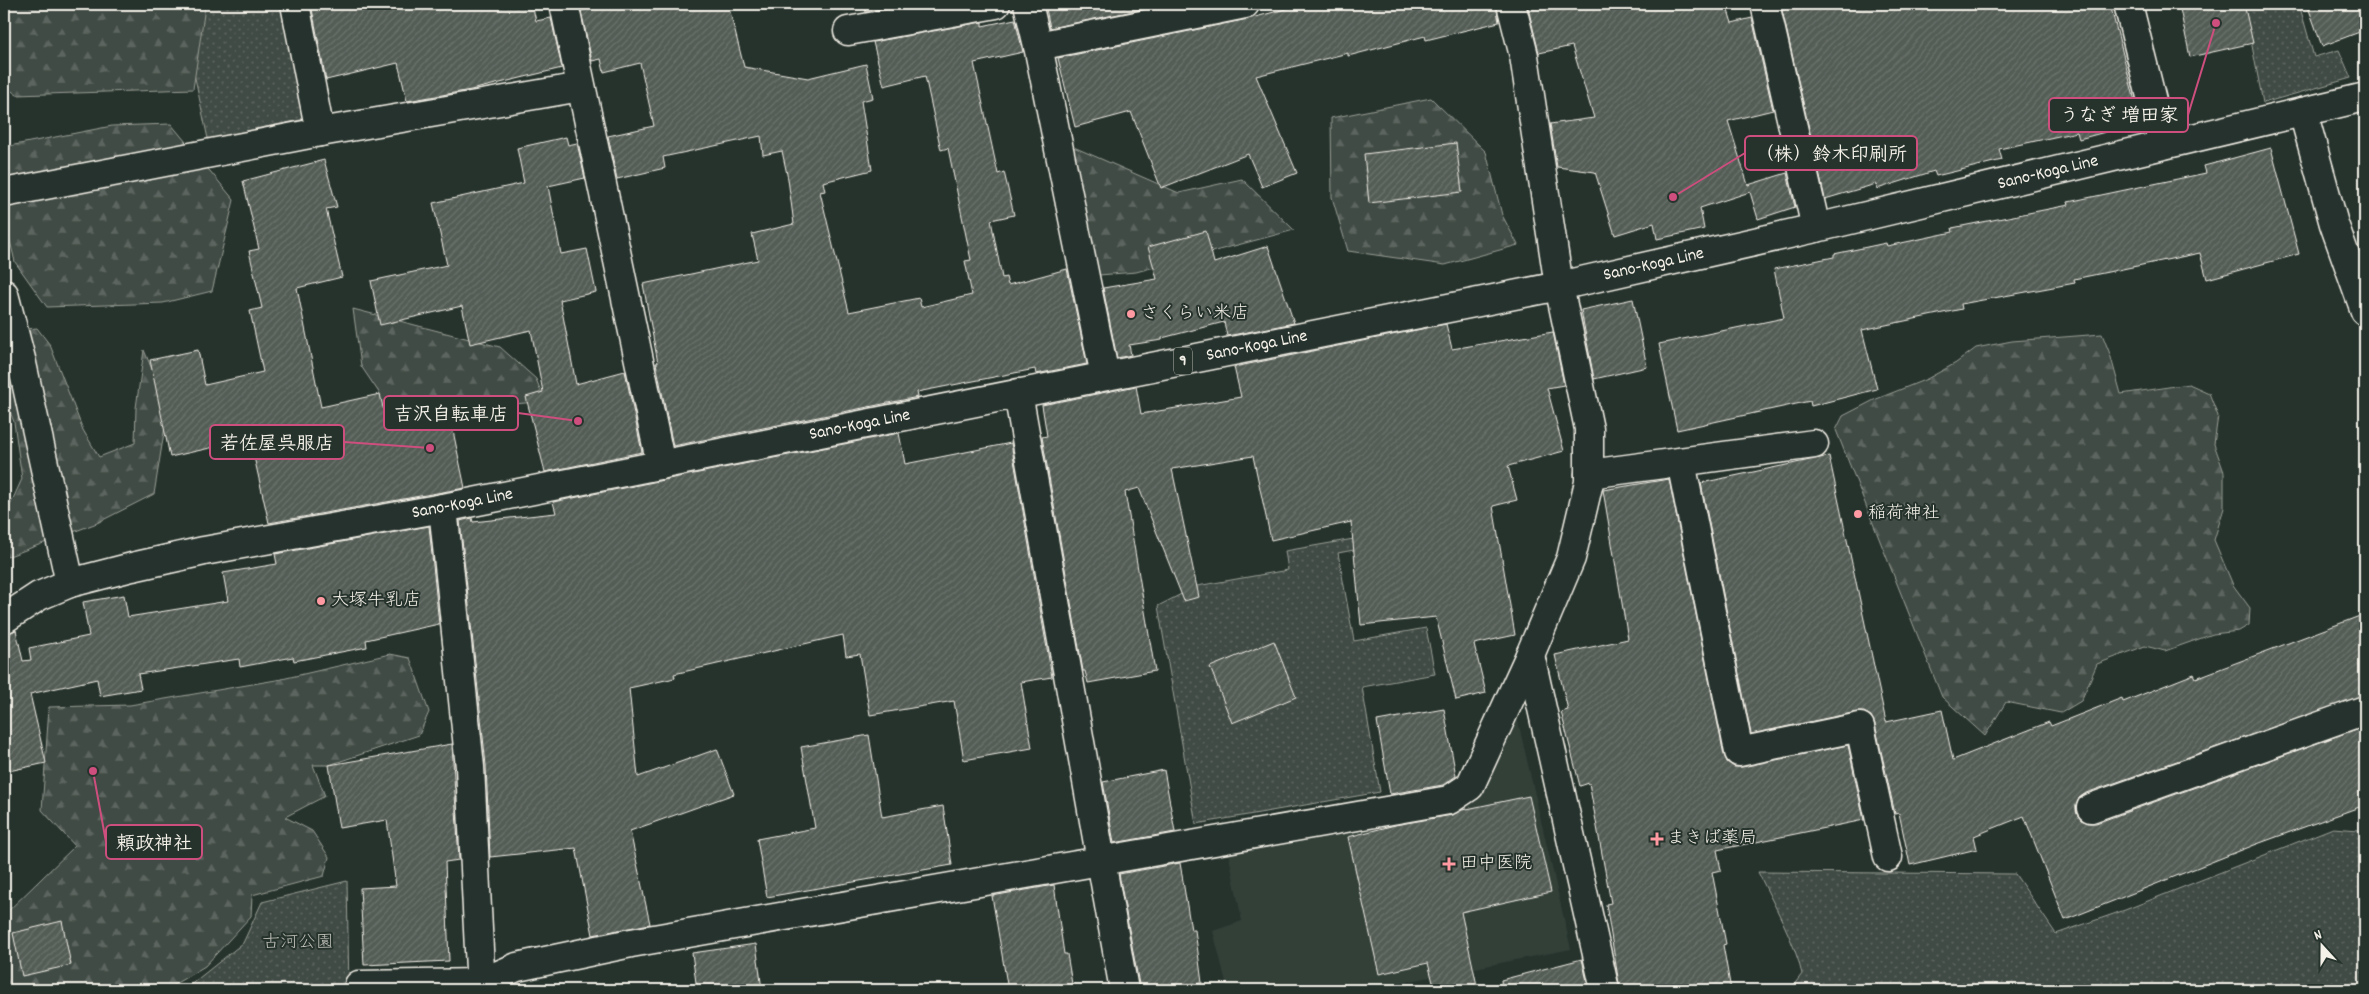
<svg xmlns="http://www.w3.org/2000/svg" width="2369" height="994" font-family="Dekko,'Klee One',sans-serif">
  <defs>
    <pattern id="grass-dots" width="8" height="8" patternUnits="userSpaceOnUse" patternTransform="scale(1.25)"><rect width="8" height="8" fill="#414b45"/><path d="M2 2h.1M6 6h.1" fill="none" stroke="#5d6560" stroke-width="1.8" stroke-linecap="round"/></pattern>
    <pattern id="forest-firs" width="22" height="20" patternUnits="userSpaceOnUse" patternTransform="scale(1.25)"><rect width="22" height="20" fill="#414b45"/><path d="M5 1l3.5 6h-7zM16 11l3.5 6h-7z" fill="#5d6560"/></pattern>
    <pattern id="building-hatch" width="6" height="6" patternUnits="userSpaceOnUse" patternTransform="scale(1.25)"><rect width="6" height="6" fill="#525c55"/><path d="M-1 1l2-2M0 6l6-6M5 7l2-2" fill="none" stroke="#6c746d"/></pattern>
  </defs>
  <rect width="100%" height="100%" fill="#26332d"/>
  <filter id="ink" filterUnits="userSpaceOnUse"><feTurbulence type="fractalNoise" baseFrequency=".02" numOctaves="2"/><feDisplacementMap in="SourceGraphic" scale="10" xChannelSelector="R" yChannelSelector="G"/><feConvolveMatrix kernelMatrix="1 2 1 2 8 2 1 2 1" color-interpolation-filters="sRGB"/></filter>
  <g filter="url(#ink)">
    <polygon fill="#333f39" points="1516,713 1571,949 1365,990 1228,990 1213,931 1242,921 1228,851 1466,803"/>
    <g fill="url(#grass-dots)" stroke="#9a9e96">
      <polygon points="220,4 280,4 305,119 208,139 181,12"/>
      <polygon points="2244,4 2299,4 2314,57 2339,50 2351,78 2263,103"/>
      <polygon points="1405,530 1406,540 1338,553 1354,641 1426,628 1435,674 1362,687 1380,792 1196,824 1158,606 1197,586 1288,570 1285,551"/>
      <path d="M2333 828 2359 830 2365 842V990H1790L1802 974C1795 942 1773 903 1758 872L2015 874 2056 934 2125 910Z"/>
      <polygon points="347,881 349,990 184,990 243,943 262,902"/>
    </g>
    <g fill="url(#forest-firs)" stroke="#9a9e96">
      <polygon points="4,4 202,4 205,7 193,89 17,95 4,85"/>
      <polygon points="1431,98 1486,152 1502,215 1518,245 1445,265 1348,251 1332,197 1331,118"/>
      <polygon points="171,124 234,200 212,291 163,303 47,307 15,262 4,215 4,147 112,126"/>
      <polygon points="1069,145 1179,193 1242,179 1294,230 1136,272 1099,275"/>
      <polygon points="353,309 500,347 536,379 545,401 383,417 380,394 361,366"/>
      <polygon points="37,328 50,345 83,430 99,457 135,443 136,408 144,350 168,408 154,494 97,523 4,558 4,510 7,512 22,479 14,422 4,396 4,331"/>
      <polygon points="2102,334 2110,354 2121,394 2189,384 2209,393 2218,416 2214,444 2224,472 2224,508 2214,540 2233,585 2250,608 2249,625 2239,631 2213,634 2165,651 2145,646 2097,664 2081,701 2061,713 2006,702 1985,736 1942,697 1836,430 1843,416 1874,400 1927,379 1956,363 1976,348 2012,341"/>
      <polygon points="390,654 410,658 429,712 419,735 329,765 313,765 325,796 285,817 312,831 329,857 324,876 252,895 251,916 205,966 165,990 4,990 4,915 75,846 42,810 49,707 130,705 282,679"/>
    </g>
    <g fill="url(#building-hatch)" stroke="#f4f1e8">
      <polygon points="311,4 532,4 536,21 551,18 562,68 471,90 407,101 398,63 326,80"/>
      <polygon points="610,4 728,4 744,67 808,78 866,64 873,98 861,101 872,170 823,182 825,191 820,192 849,312 919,298 921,307 972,295 965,261 971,260 948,148 941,150 925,76 884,86 873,42 982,22 982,26 1015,19 1023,52 974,63 998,174 1004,172 1014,215 991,220 1002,278 1006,277 1008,285 1067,269 1087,364 1036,374 1035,369 917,392 918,397 673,446 656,363 658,363 643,284 758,260 752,234 794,224 788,179 782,151 763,155 761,136 663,157 665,168 617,179 608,136 654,126 640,63 604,72 601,59 592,61 581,11"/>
      <polygon points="864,4 910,4 866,12"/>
      <polygon points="1045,4 1168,4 1050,28"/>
      <polygon points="1304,4 1496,4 1499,22 1426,40 1425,36 1348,56 1348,53 1256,76 1297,173 1262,187 1248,154 1161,188 1131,112 1075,127 1058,58 1248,19"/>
      <polygon points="1527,4 1726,4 1732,23 1752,18 1773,110 1728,121 1748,185 1787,173 1795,207 1758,219 1750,192 1700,208 1704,229 1657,239 1654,223 1615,235 1595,172 1557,167 1550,124 1594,118 1572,46 1539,53"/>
      <polygon points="1809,4 2110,4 2138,113 2107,121 2109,131 2079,139 2077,132 1999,149 2002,160 1936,176 1934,171 1877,189 1876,184 1825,199 1782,10"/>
      <polygon points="2179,4 2244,4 2253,43 2190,57"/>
      <polygon points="2307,4 2365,4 2365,30 2322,46"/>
      <polygon points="566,137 568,145 577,143 585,178 548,186 561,254 587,249 596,292 560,300 576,384 625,371 642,452 545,472 526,397 543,392 531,330 470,344 462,306 380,325 371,281 447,265 433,203 524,183 517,148"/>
      <polygon points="1456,143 1462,192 1369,203 1364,154"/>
      <polygon points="2271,148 2299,254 2207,279 2200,253 2074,279 2075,283 1961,304 1962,309 1862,330 1877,389 1811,406 1810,401 1677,430 1659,344 1784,318 1774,269 1834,257 1834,254 1886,243 1887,246 1953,232 1952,228 2069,205 2068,202 2206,173 2204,166"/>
      <polygon points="324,160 337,207 326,209 342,277 297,288 321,407 380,394 386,421 448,407 465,488 269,523 250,439 170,457 150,360 198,350 205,385 263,372 250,311 262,308 249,251 259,249 243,181"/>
      <polygon points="1206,231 1214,263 1268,246 1294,323 1227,336 1224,322 1162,338 1162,340 1129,345 1131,355 1117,358 1103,288 1157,279 1148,247"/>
      <polygon points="1633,299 1647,367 1594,379 1581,310"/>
      <polygon points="1446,324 1452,349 1553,332 1564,385 1547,388 1564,451 1508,466 1517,500 1493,506 1515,635 1474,644 1486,693 1456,700 1436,617 1361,625 1351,522 1271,540 1253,456 1172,469 1199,597 1184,601 1139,488 1125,492 1155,671 1088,683 1085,671 1083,671 1042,437 1047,436 1042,405 1136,386 1141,414 1241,397 1234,367"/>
      <polygon points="899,433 905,464 1011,443 1052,677 1021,682 1032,748 964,760 954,701 870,715 860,654 846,656 843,635 674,674 675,678 629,688 638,777 717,749 734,794 630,831 650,924 593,935 576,848 490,857 486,765 460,521 472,518 473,522 556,513 553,502"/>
      <polygon points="1829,456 1886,722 1942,710 1953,760 2049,722 2051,726 2122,698 2123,702 2194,674 2196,678 2365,614 2365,695 2086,793 2079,798 2076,806 2077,814 2081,820 2089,823 2096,823 2365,726 2365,805 2257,844 2065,920 2024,816 1974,836 1977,849 1910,865 1899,813 1895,814 1875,724 1871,716 1864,712 1857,712 1751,734 1701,483"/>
      <polygon points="1669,479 1724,755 1727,762 1734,767 1742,767 1848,745 1864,820 1717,850 1721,870 1712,872 1726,944 1723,945 1731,990 1620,990 1606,904 1611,903 1589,783 1580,786 1561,712 1568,710 1555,655 1628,639 1603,490"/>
      <polygon points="429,526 439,624 366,640 367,647 294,661 293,657 240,667 239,659 138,674 141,689 100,696 97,679 30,694 46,763 4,772 4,634 16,630 23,661 31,660 29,648 89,636 83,602 124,595 128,617 228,601 223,573 277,564 275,554"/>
      <polygon points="1274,641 1296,697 1232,723 1210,667"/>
      <polygon points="1444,709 1456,776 1443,785 1390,794 1377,721"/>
      <polygon points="869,735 882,817 943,806 952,865 767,897 757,839 815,828 801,747"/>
      <polygon points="452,744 459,860 445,862 449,961 364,965 360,888 396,886 387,820 339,828 329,765"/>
      <polygon points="1164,770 1175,832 1114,843 1103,782"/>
      <polygon points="1529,796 1551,892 1461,912 1478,990 1435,990 1428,963 1379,974 1348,837 1395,825 1452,815 1462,810"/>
      <polygon points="1180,863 1191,930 1195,930 1202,983 1140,990 1119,874"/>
      <polygon points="1054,885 1064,954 1067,954 1073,990 1008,990 992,896"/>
      <polygon points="62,921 71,965 22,976 13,933"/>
      <polygon points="756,944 762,990 697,990 692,953"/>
      <polygon points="1582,959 1589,990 1502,990 1501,980"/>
    </g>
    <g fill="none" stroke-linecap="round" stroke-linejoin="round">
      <defs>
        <g id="minor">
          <polyline points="295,4 320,132"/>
          <polyline points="564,4 661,465"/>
          <polyline points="1028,4 1038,46 1105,376"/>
          <polyline points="1765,4 1816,228"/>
          <polyline points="2128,4 2163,145"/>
          <polyline points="848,31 996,4"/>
          <polyline points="1038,46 1245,4"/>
          <polyline points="2303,112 2334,224 2365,311"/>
          <polyline points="4,193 320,132 581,87"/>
          <polyline points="4,294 21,359 70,583"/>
          <polyline points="1018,393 1124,990"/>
          <polyline points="1681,462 1739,752 1860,727 1888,857"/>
          <polyline points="1589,474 1814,444"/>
          <polyline points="443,508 470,767 481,990"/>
          <polyline points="1530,655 1605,990"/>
          <polyline points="2091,808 2365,710"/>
          <polyline points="359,985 480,983 517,967 631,943 1449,800 1470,786 1530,655 1571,558 1589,482 1589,429 1559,286 1524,56 1511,4"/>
        </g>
        <g id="major">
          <path id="s1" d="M4 619 39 596 70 583 132 567 204 551 443 508 1559 286 1816 228 2365 97"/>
        </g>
      </defs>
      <use href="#minor" stroke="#f4f1e8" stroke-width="31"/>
      <use href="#major" stroke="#f4f1e8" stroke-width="31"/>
      <use href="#minor" stroke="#26332d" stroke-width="28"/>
      <use href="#major" stroke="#26332d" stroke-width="28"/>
    </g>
  </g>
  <g fill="#ff9aa2" stroke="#26332d" stroke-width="2">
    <circle cx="1131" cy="314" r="5"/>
    <circle cx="1858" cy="514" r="5"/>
    <circle cx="321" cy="601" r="5"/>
    <path d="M1654.5 831.5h5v5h5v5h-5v5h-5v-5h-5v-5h5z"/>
    <path d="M1446.5 856.5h5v5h5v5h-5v5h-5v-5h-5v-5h5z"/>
  </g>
  <g text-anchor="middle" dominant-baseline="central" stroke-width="4" stroke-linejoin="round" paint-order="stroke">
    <rect fill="#26332d" stroke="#b6b8b0" stroke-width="1" x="1174" y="347.5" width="18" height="27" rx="4"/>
    <g font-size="16" font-weight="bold" fill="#f4f1e8">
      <text x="1183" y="361">9</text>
    </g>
    <g font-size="18" fill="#f4f1e8" stroke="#26332d">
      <text stroke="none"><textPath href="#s1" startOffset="2096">Sano-Koga Line</textPath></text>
      <text stroke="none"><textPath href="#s1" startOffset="1691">Sano-Koga Line</textPath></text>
      <text stroke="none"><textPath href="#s1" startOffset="1286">Sano-Koga Line</textPath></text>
      <text stroke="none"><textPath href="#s1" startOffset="881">Sano-Koga Line</textPath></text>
      <text stroke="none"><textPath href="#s1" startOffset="476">Sano-Koga Line</textPath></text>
    </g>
    <g font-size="18" fill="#f4f1e8" stroke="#26332d" text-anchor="start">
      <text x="1141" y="314">さくらい米店</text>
      <text x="1868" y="514">稲荷神社</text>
      <text x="331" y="601">大塚牛乳店</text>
      <text x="1667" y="839">まきば薬局</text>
      <text x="1460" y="864">田中医院</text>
    </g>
    <g font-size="18" fill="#bebfb7" stroke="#26332d">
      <text x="298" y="943">古河公園</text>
    </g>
  </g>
  <path fill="none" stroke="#ce4e7e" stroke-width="2" d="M2216 23L2188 115M1673 197L1745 153M578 421L518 413M430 448L344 442M93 771L106 842"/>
  <g fill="#ce4e7e" stroke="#26332d" stroke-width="2">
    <circle cx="2216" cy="23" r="5"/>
    <circle cx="1673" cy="197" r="5"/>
    <circle cx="578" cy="421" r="5"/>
    <circle cx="430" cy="448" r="5"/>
    <circle cx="93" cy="771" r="5"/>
  </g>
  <g fill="#26332d" stroke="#ce4e7e" stroke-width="2">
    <rect x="2049" y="98" width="139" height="34" rx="5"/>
    <rect x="1745" y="136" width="172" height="34" rx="5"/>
    <rect x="384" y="396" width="134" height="34" rx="5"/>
    <rect x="210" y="425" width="134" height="34" rx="5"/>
    <rect x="106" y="825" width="96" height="34" rx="5"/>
  </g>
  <g font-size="19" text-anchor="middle" font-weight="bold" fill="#f4f1e8">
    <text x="2119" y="121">うなぎ 増田家</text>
    <text x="1831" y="160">（株）鈴木印刷所</text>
    <text x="451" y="420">吉沢自転車店</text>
    <text x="277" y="449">若佐屋呉服店</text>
    <text x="154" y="849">頼政神社</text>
  </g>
  <rect width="2369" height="994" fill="none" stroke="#26332d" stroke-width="20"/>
  <rect x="10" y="10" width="2349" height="974" fill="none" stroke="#f4f1e8" stroke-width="2" filter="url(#ink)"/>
  <g transform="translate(2322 946) rotate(339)" stroke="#26332d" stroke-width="4" paint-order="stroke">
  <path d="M0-4L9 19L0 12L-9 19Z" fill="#f4f1e8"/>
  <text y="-8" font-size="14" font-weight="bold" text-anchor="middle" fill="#f4f1e8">N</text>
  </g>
</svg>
